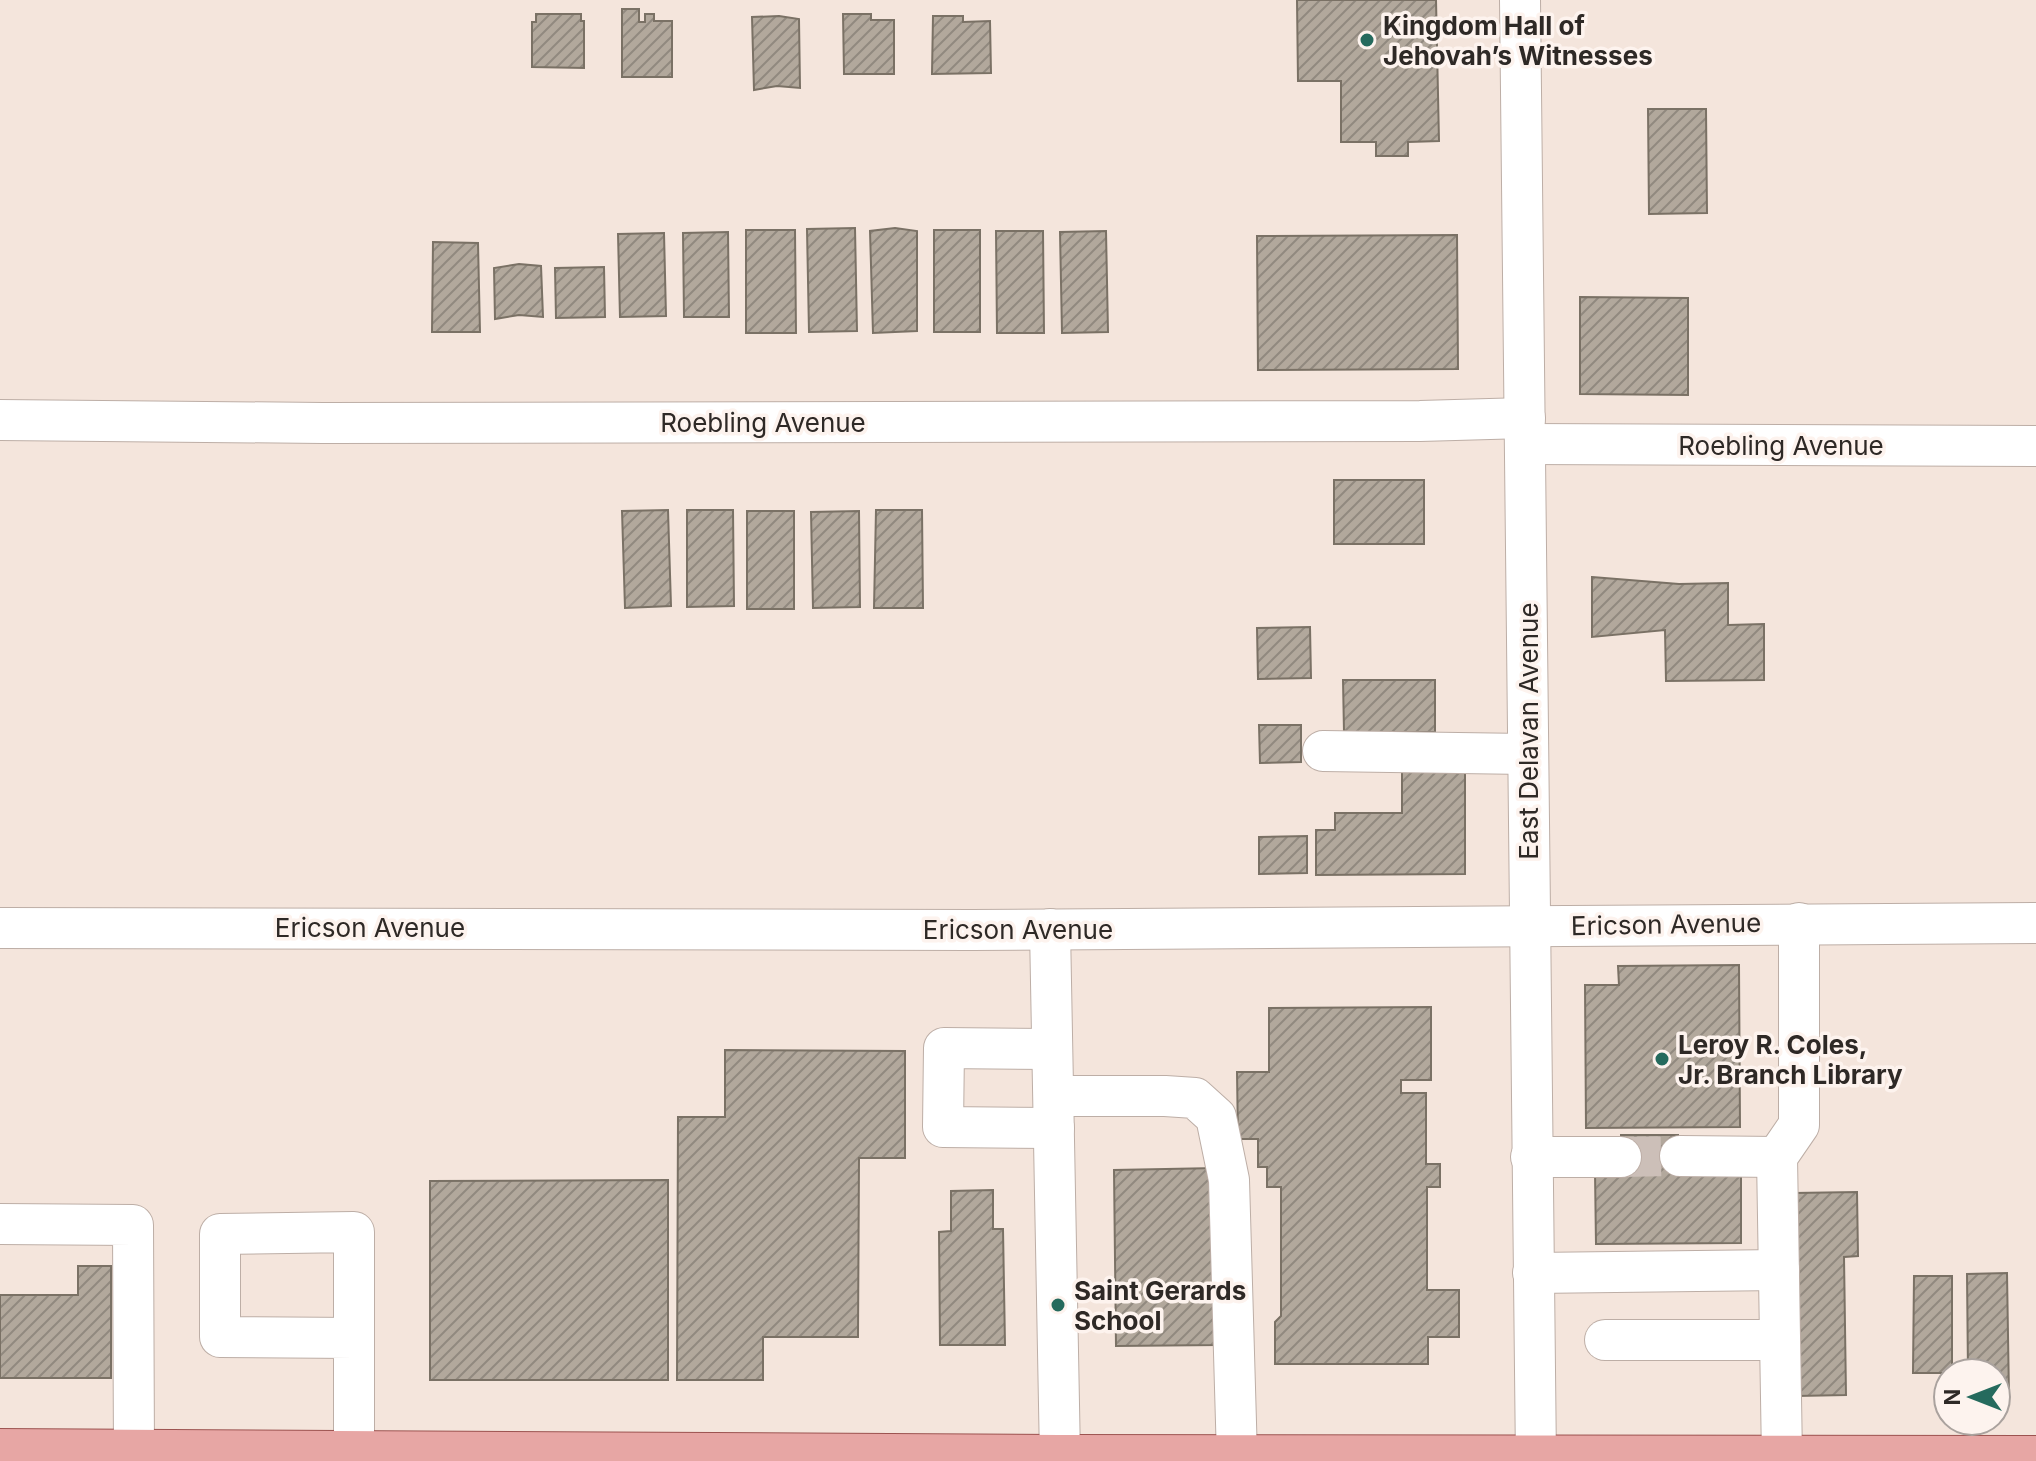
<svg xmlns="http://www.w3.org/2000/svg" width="2036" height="1461" font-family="Inter,sans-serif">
  <defs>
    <pattern id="building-hatch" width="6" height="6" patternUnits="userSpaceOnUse" patternTransform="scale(2)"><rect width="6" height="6" fill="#b2a89c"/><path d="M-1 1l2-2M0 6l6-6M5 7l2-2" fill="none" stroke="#91897f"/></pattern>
  </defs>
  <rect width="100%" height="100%" fill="#f4e5dc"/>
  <g fill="url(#building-hatch)" stroke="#7a7165" stroke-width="2">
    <polygon points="1297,0 1436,0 1439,141 1408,142 1408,156 1376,156 1376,142 1341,142 1341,81 1298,81"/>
    <polygon points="622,9 639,9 639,22 645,22 645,14 654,14 654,21 672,21 672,77 622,77"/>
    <polygon points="536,14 581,14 581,21 584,21 584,68 532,67 532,22 536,22"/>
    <polygon points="843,14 871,14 871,20 894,20 894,74 844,74"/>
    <polygon points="779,16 799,19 800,88 777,86 754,90 752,17"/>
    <polygon points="933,16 963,16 963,22 990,21 991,73 932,74"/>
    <polygon points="1648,109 1706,109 1707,213 1649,214"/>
    <polygon points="855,228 857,331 809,332 807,229"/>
    <polygon points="895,228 917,231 917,331 873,333 870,231"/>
    <polygon points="746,230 795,230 796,333 746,333"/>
    <rect x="934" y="230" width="46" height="102"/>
    <polygon points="996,231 1043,231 1044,333 997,333"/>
    <polygon points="1106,231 1108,332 1062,333 1060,232"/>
    <polygon points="728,232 729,317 684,317 683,233"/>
    <polygon points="664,233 666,316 620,317 618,234"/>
    <polygon points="1457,235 1458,369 1258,370 1257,236"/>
    <polygon points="433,242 478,243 480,332 432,332"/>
    <polygon points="519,264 541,266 543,317 519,315 495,319 494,268"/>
    <polygon points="604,267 605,317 556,318 555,268"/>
    <polygon points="1580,297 1688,298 1688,395 1580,394"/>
    <rect x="1334" y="480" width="90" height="64"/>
    <polygon points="668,510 671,606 625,608 622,511"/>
    <polygon points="687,510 733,510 734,606 687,607"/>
    <polygon points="876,510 922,510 923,608 874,608"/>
    <rect x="747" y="511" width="47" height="98"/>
    <polygon points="859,511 860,607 813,608 811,512"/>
    <polygon points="1592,577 1679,584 1728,583 1728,625 1764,624 1764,680 1666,681 1665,630 1592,637"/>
    <polygon points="1310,627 1311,678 1258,679 1257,628"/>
    <polygon points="1343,680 1435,680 1435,732 1344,732"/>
    <polygon points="1259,725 1301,725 1301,762 1260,763"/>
    <polygon points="1402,768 1465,768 1465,874 1316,875 1316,830 1335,830 1335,813 1402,813"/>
    <polygon points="1307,836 1307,873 1259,874 1259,837"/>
    <polygon points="1739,965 1740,1127 1586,1128 1585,985 1619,985 1618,966"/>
    <polygon points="1431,1007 1431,1080 1401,1080 1401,1093 1426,1093 1426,1164 1440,1164 1440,1187 1427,1187 1427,1290 1459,1290 1459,1337 1428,1337 1428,1364 1275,1364 1275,1322 1281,1316 1281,1187 1267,1187 1267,1167 1258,1167 1258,1139 1238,1139 1237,1072 1269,1072 1269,1008"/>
    <polygon points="725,1050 905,1051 905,1158 859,1158 858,1337 763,1337 763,1380 677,1380 678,1117 725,1117"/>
    <polygon points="1621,1135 1678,1135 1678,1170 1741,1170 1741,1243 1596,1244 1595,1172 1621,1172"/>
    <polygon points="1217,1168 1219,1345 1116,1346 1114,1170"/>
    <polygon points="668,1180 668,1380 430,1380 430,1181"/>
    <polygon points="993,1190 993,1229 1003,1229 1005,1345 940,1345 939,1232 951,1231 951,1191"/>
    <polygon points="1857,1192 1858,1256 1844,1257 1846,1395 1797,1396 1794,1193"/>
    <polygon points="78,1266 111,1266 111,1378 0,1378 0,1295 78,1295"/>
    <polygon points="2007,1273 2009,1397 1996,1397 1996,1373 1968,1373 1967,1274"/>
    <polygon points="1914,1276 1952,1276 1952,1373 1913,1373"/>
  </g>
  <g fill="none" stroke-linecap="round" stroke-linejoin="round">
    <polyline stroke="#ccbfb8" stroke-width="40" stroke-dasharray="40 20" stroke-linecap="butt" points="1621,1157 1680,1156"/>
    <defs>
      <g id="minor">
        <polyline points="1520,0 1536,1461"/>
        <polyline points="0,420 323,423 1420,421 1525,418"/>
        <polyline points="1526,444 2036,446"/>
        <polyline points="1323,751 1527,754"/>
        <polyline points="0,928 972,930 2036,923"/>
        <polyline points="1050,929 1060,1457"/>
        <polyline points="1052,1049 944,1048 943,1127 1054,1128"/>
        <polyline points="1054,1096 1165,1096 1195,1098 1216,1117 1229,1180 1237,1457"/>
        <polyline points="1680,1156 1777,1157"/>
        <polyline points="1531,1157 1621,1157"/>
        <polyline points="0,1224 133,1225 134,1452"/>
        <polyline points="1533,1273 1779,1270"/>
        <polyline points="1605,1340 1780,1340"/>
        <polyline points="354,1453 354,1232 220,1234 220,1337 354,1338"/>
        <polyline points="1782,1457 1777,1157 1799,1125 1799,923"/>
      </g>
      <polyline id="major" points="0,1451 1060,1457 2036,1458"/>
    </defs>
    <use href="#minor" stroke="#bdaea6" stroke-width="42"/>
    <use href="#major" stroke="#9c5350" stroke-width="46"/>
    <use href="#minor" stroke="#fff" stroke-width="40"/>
    <use href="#major" stroke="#e7a6a4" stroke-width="44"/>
  </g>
  <g fill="#256a5d" stroke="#fdf3ee" stroke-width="3">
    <circle cx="1367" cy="40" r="8"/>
    <circle cx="1662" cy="1059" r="8"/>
    <circle cx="1058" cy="1305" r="8"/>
  </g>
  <g text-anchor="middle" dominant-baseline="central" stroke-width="7" stroke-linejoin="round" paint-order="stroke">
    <g font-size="26" font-weight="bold" fill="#2e2926" stroke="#fdf3ee" text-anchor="start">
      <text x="1383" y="25">Kingdom Hall of<tspan x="1383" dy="30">Jehovah’s Witnesses</tspan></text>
      <text x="1678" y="1044">Leroy R. Coles,<tspan x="1678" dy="30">Jr. Branch Library</tspan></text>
      <text x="1074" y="1290">Saint Gerards<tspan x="1074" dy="30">School</tspan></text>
    </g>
    <g font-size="26" fill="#2e2926" stroke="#fdf3ee">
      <text x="763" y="422">Roebling Avenue</text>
      <text x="1781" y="445">Roebling Avenue</text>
      <text transform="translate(1528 731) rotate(-90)">East Delavan Avenue</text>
      <text transform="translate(1666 924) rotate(-1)">Ericson Avenue</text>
      <text x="370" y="927">Ericson Avenue</text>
      <text x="1018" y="929">Ericson Avenue</text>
    </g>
  </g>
  <g transform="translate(1972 1397) rotate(270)"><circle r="38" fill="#fdf3ee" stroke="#aaa29e" stroke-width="2"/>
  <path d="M0-6L14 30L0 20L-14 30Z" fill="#256a5d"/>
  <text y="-12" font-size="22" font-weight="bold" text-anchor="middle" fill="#2e2926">N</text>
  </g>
</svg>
